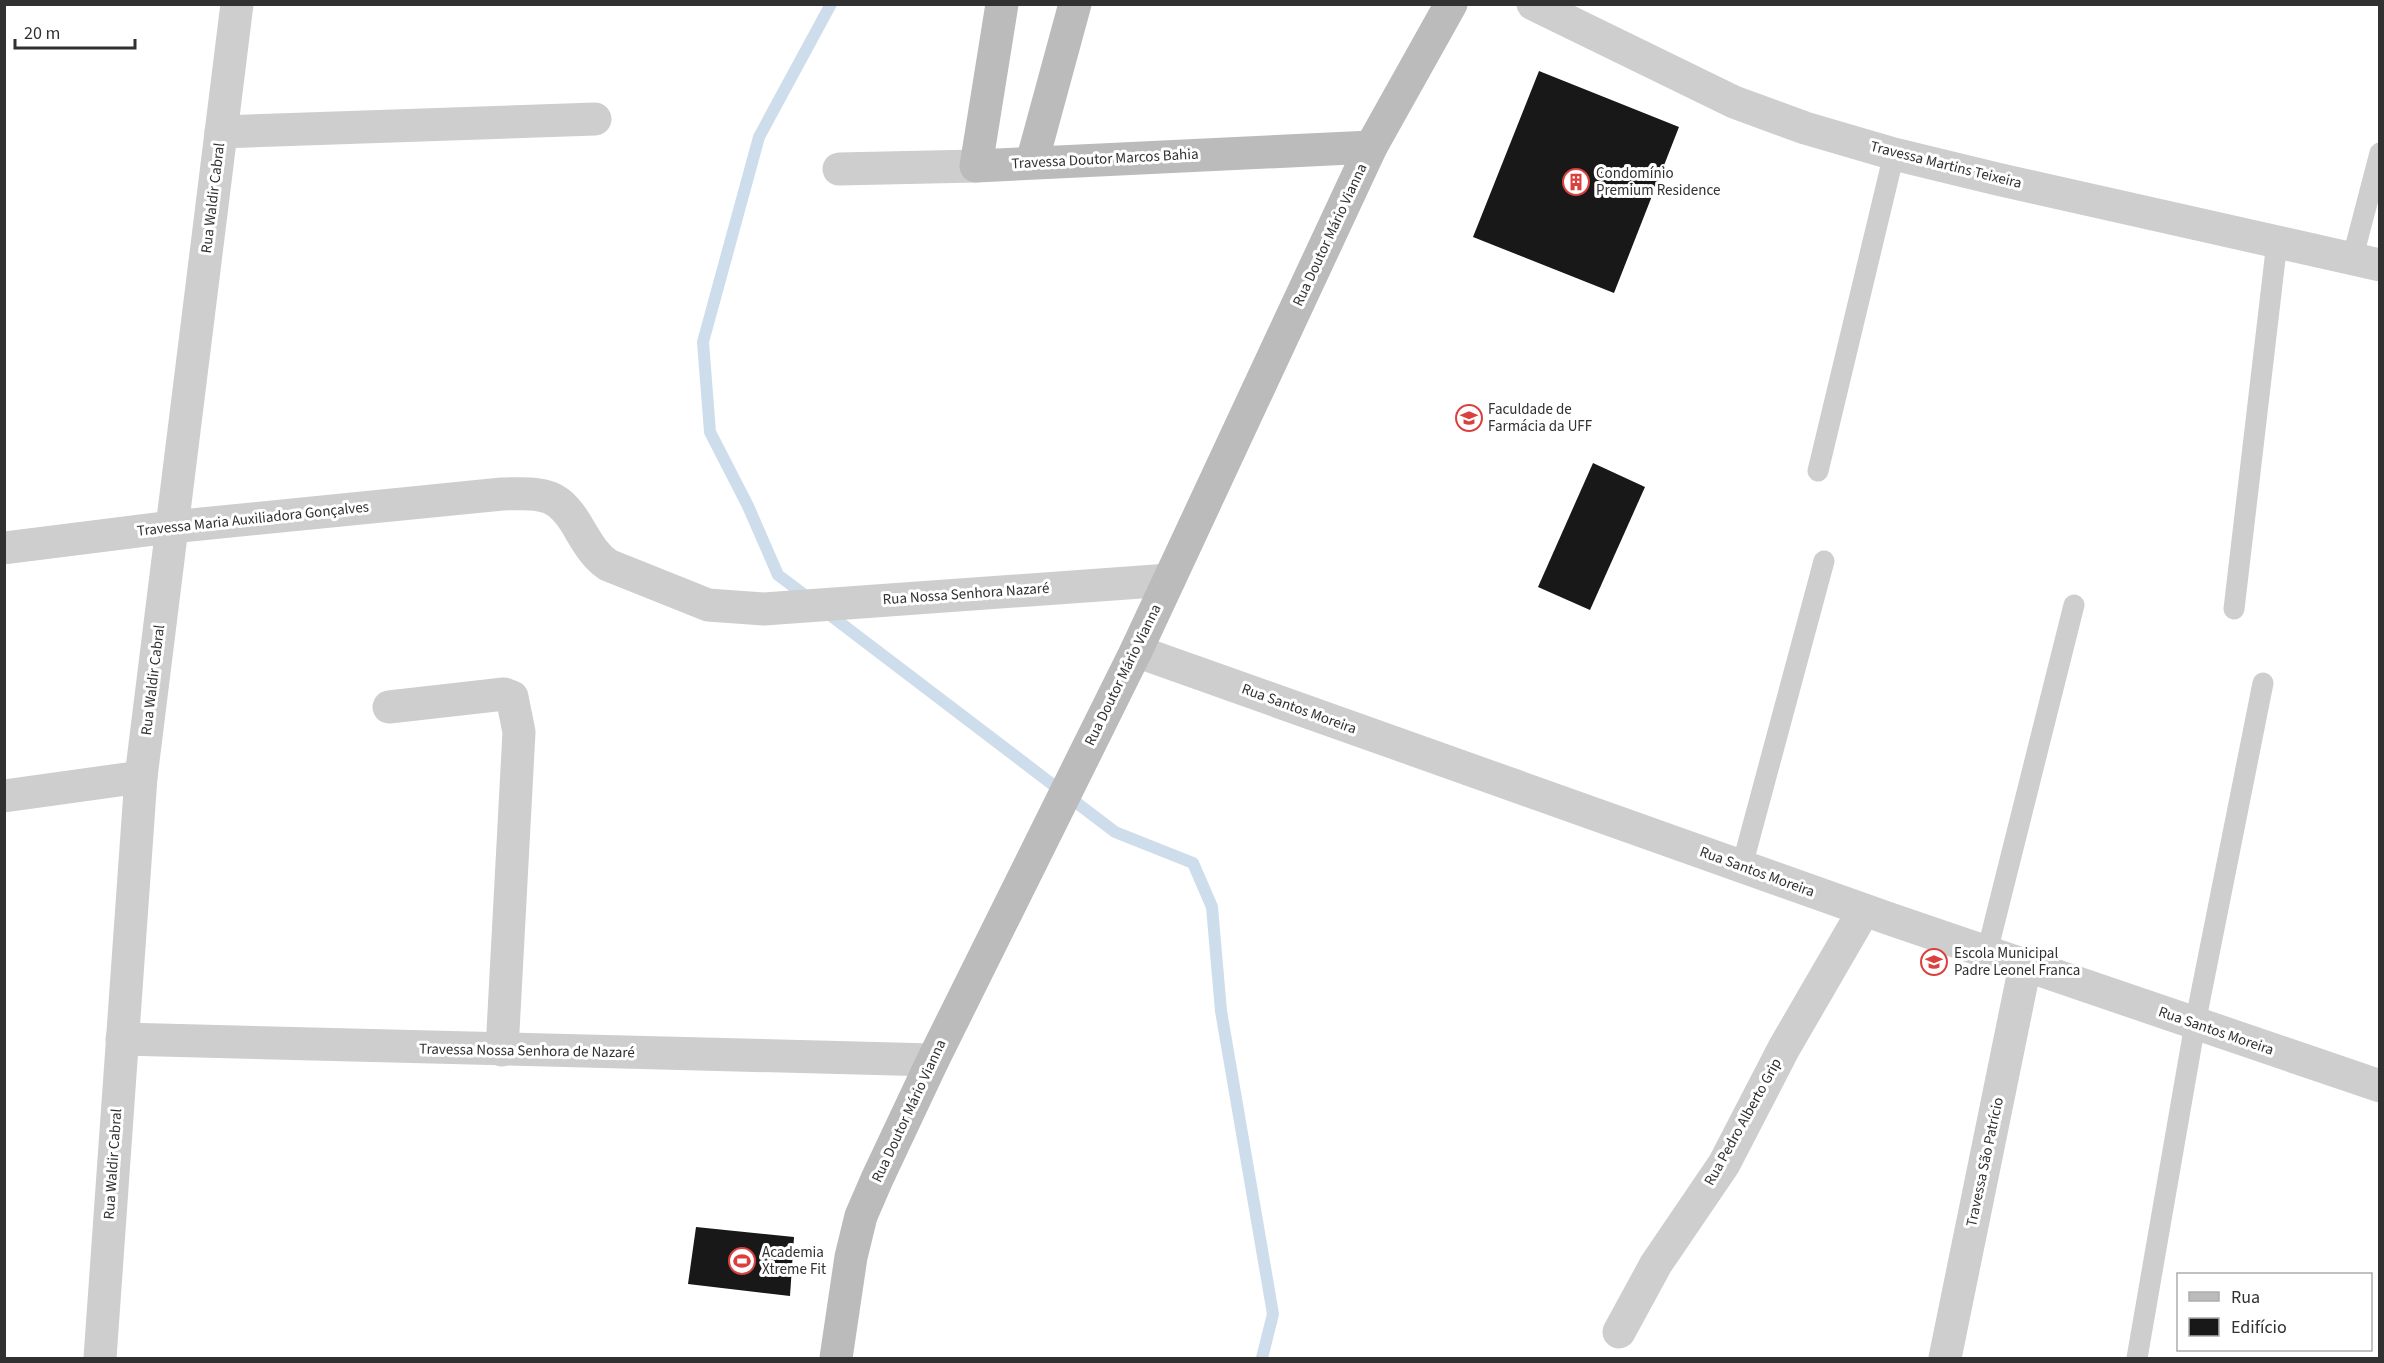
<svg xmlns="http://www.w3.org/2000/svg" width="2384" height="1363" font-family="'Source Sans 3',sans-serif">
  <rect width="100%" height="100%" fill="#fff"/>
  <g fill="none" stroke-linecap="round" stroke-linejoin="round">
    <g stroke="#ceddeb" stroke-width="12">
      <polyline points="810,599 778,575 748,506 710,432 703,342 759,137 831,4"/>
      <polyline points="826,612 1115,832 1193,863 1212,907 1221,1011 1273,1314 1262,1358"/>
    </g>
  </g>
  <g fill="#181818">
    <polygon points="1539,71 1679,127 1614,293 1473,237"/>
    <polygon points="1593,463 1645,487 1590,610 1538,587"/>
    <polygon points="696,1227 794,1237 790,1296 688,1284"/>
  </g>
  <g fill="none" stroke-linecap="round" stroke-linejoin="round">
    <g stroke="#cecece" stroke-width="21">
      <polyline points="2352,260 2380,153"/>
      <polyline points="1818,471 1894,154"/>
      <polyline points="2234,609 2277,242"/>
      <polyline points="1742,866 1824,561"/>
      <polyline points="1987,952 2074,605"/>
      <polyline points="2137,1358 2195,1024 2263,683"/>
    </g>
    <g stroke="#cecece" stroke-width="33">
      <polyline points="1533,4 1734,102 1805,128 1894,154 1997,179 2380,265"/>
      <polyline points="221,132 595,119"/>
      <polyline points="839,169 976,166"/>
      <path d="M4 548 171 527 502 494C545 493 559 492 581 532 589 545 595 556 608 565L708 605 764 609 1169 580"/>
      <polyline points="1136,651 1890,919 2380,1086"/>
      <polyline points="389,707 504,694 512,697 519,732 502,1050"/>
      <polyline points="4,796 141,777"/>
      <polyline points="122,1039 933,1060"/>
      <polyline points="1619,1332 1656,1264 1724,1164 1784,1048 1864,910"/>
      <polyline points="100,1358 141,777 237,4"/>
      <polyline points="1945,1358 2025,966"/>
    </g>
    <g stroke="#bbb" stroke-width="33">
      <polyline points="1002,4 976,166 1371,147"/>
      <polyline points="1032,162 1075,4"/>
      <polyline points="836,1358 851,1257 861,1216 877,1179 933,1060 1136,651 1371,147 1451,4"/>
    </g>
  </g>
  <defs>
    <symbol id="building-ring" viewBox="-11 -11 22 22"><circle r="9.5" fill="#fff" stroke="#db403f" stroke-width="1.5"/><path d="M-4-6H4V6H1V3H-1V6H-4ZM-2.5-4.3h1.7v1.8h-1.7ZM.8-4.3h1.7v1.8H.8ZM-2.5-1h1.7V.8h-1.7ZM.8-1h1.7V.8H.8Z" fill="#db403f"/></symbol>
    <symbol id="university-ring" viewBox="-11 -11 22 22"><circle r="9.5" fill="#fff" stroke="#db403f" stroke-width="1.5"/><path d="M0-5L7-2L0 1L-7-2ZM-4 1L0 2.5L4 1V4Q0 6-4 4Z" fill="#db403f"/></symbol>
    <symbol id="school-ring" viewBox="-11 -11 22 22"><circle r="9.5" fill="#fff" stroke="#db403f" stroke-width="1.5"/><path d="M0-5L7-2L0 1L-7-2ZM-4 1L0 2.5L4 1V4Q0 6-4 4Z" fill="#db403f"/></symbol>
    <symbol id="stadium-ring" viewBox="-11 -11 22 22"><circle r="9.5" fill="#fff" stroke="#db403f" stroke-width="1.5"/><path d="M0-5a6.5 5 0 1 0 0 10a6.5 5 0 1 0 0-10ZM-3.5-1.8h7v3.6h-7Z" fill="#db403f"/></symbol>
  </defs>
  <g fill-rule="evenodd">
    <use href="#building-ring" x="1561" y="167" width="30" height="30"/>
    <use href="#university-ring" x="1454" y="403" width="30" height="30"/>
    <use href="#school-ring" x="1919" y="947" width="30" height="30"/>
    <use href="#stadium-ring" x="727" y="1246" width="30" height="30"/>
  </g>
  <g text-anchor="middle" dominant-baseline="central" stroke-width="6" stroke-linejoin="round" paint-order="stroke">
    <g font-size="15" fill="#313131" stroke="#fff">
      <text transform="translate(1105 159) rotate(-3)">Travessa Doutor Marcos Bahia</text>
      <text transform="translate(1946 165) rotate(14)">Travessa Martins Teixeira</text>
      <text transform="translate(213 198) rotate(-83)">Rua Waldir Cabral</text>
      <text transform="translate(1330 235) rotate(-65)">Rua Doutor Mário Vianna</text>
      <text transform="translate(253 519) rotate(-6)">Travessa Maria Auxiliadora Gonçalves</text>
      <text transform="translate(966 594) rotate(-4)">Rua Nossa Senhora Nazaré</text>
      <text transform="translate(1123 675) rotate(-64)">Rua Doutor Mário Vianna</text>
      <text transform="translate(153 680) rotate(-83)">Rua Waldir Cabral</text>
      <text transform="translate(1299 709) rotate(20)">Rua Santos Moreira</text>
      <text transform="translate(1757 872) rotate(20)">Rua Santos Moreira</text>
      <text transform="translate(2216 1031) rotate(19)">Rua Santos Moreira</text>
      <text transform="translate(527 1051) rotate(1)">Travessa Nossa Senhora de Nazaré</text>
      <text transform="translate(909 1111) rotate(-65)">Rua Doutor Mário Vianna</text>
      <text transform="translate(1743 1122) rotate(-61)">Rua Pedro Alberto Grip</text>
      <text transform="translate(1985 1162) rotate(-78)">Travessa São Patrício</text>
      <text transform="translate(113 1164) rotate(-86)">Rua Waldir Cabral</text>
    </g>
    <g font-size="15" fill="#313131" stroke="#fff" text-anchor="start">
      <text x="1596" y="173">Condomínio<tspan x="1596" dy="17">Premium Residence</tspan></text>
      <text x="1488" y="409">Faculdade de<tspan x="1488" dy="17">Farmácia da UFF</tspan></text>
      <text x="1954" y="953">Escola Municipal<tspan x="1954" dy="17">Padre Leonel Franca</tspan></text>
      <text x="762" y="1252">Academia<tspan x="762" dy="17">Xtreme Fit</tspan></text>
    </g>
  </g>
  <rect width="2384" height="1363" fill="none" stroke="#313131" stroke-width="12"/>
  <rect x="2177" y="1273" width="195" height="78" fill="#ffffff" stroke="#adadad" stroke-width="1.5"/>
  <rect x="2189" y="1292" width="30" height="9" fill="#bbbbbb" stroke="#adadad" stroke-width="1.5"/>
  <text x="2231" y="1303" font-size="18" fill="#313131">Rua</text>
  <rect x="2189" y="1318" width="30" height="18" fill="#181818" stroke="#adadad" stroke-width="1.5"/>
  <text x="2231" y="1333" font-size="18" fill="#313131">Edifício</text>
  <path d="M15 39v9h120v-9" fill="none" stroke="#313131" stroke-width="3"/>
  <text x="24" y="39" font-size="18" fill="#313131" stroke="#ffffff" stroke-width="4.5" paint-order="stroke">20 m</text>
</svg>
